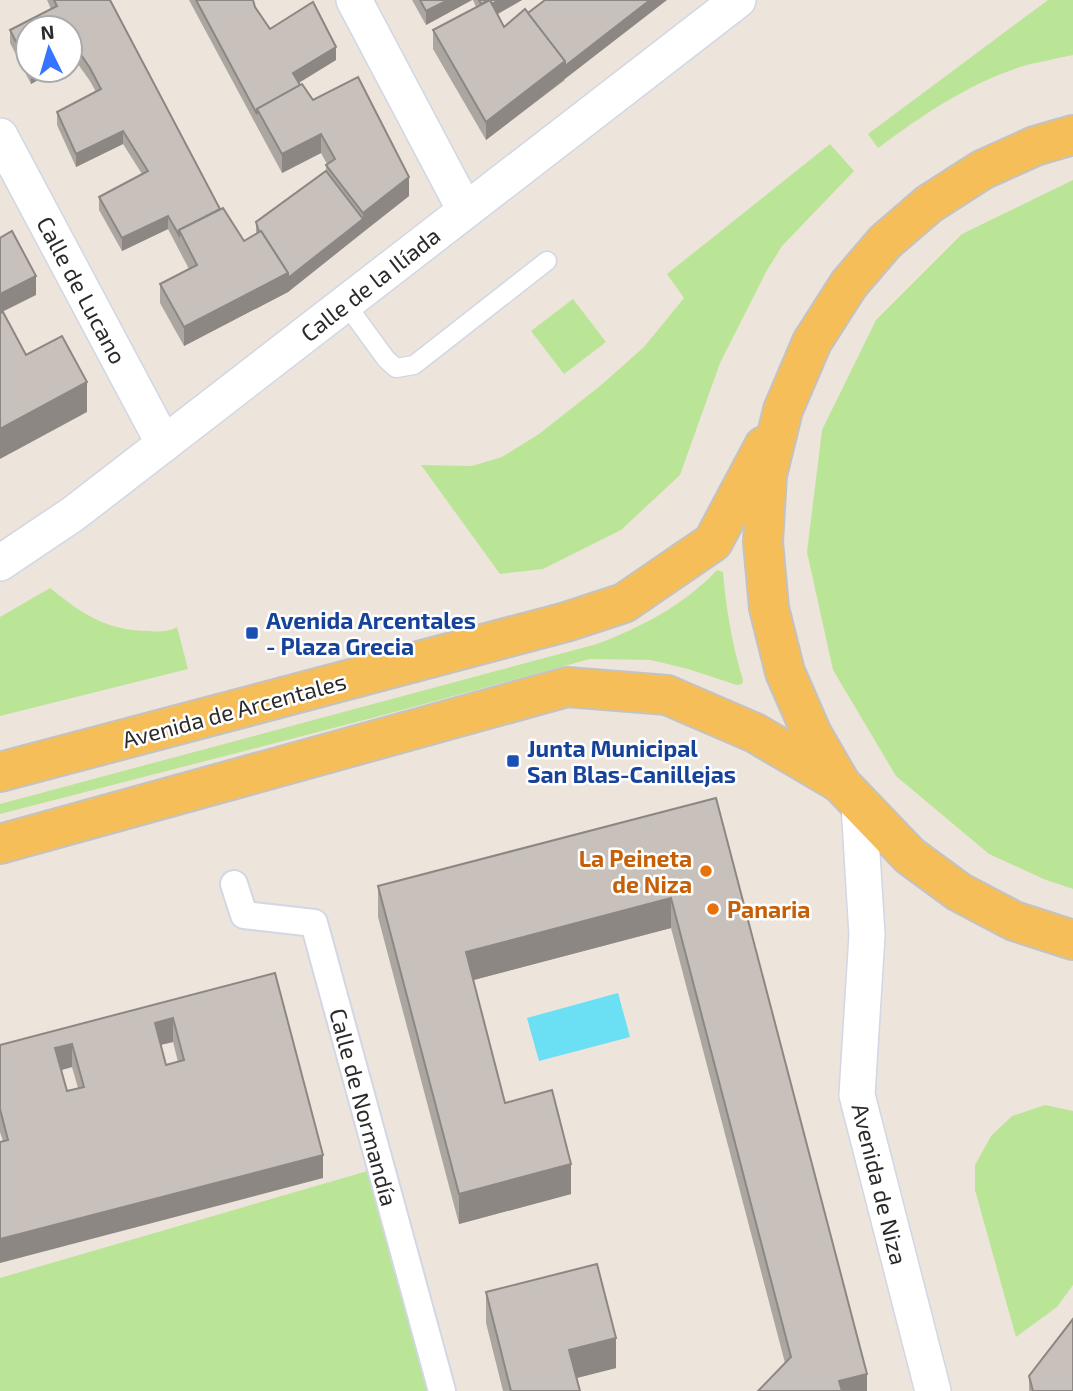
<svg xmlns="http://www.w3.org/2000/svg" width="1073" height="1391" font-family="'Exo 2',sans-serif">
  <rect width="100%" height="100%" fill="#ede4dc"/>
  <g fill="#bbe596">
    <path d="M1048 0H1073V55C1055 59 1037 62 1020 67 968 84 921 116 878 148L868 134Z"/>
    <polygon points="830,144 854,171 782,246 766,272 720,363 680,475 621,530 543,569 500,574 421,465 472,466 502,457 539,434 600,386 644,347 684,298 667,274"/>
    <polygon points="1073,180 1073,889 1046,880 989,854 896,776 833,670 807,552 822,430 876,320 962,234"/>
    <polygon points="573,299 606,342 564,374 531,331"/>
    <path d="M717 570 723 572C726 609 732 644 743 680L742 684 737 685 688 669 651 660 590 659 376 717 0 814V804L597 644C642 627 684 605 717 570Z"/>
    <path d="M50 588C82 614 107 631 150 631 160 632 168 632 177 627L188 669 0 716V617Z"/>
    <polygon points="1045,1105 1073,1111 1073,1285 1057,1307 1016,1337 975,1190 975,1165 991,1136 1012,1116"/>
    <polygon points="371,1170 431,1391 0,1391 0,1278"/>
  </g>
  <polygon fill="#6bdff3" points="618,993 630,1037 539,1061 527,1018"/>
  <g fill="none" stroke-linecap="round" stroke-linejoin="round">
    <defs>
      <polyline id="service" points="346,304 386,359 396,368 414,365 547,261"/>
      <polyline id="pedestrian" points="234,884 244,915 314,923 442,1391"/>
      <g id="minor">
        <polyline points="354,0 465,210"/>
        <polyline points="0,136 164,444"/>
        <polyline points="0,563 73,514 738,0"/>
        <polyline points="859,805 867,935 857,1095 933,1391"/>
      </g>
      <g id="primary">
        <polyline points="1073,135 1035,146 982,170 929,204 885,242 849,284 812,342 783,410 767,475 763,542 769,608 785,672 812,734 841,784 910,856 959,892 1014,921 1073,940"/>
        <polyline points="0,772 566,622 624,603 713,542 764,446"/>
        <polyline points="0,844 567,687 667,695 755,733 840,783"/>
      </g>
    </defs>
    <use href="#service" stroke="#d1d7e4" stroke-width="21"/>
    <use href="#pedestrian" stroke="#d1d7e4" stroke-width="30"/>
    <use href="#minor" stroke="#d1d7e4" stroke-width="38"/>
    <use href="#primary" stroke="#c3c3c3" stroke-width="42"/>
    <use href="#service" stroke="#fff" stroke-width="18"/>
    <use href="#pedestrian" stroke="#fff" stroke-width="26"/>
    <use href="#minor" stroke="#fff" stroke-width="35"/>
    <use href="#primary" stroke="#f5be58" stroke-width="38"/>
  </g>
  <g fill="#aca6a1" fill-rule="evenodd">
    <polygon points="47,0 110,0 220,209 244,241 256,234 256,222 326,171 326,165 327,164 321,153 282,173 189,0 253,0 255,7 270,29 336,60 299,83 313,100 409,196 288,292 184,346 160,303 160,284 189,269 168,229 122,251 99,210 99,197 142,174 123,144 76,167 57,125 57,112 96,92 90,81 75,60 28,28 28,70 56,70 31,84 10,43 10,30 51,9"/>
    <polygon points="412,0 472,0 426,25"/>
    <polygon points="473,0 522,0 498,14 504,27 565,80 486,140 433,49 433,30 476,7"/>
    <polygon points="716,798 867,1391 785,1363 671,928 473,980 505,1103 571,1194 459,1224 378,917 378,886"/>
    <path d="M275 973 323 1178 3 1141 0 1132V1045ZM173 1042 178 1062 166 1065 161 1045ZM72 1067 78 1088 67 1091 61 1070Z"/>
    <polygon points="486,1292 616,1368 576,1378 580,1391 503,1391 486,1323"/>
    <polygon points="1029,1376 1073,1391 1029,1391"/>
  </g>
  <g fill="#8c8783">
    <polygon points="448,0 472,0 426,25 426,11"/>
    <polygon points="499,0 522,0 483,22 483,9"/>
    <polygon points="650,0 667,0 486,140 486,122 565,61"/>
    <polygon points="75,46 75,60 70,62 70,49"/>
    <polygon points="336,47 336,60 293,86 293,73"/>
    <polygon points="32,70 56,70 31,84 31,71"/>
    <polygon points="123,131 123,144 76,167 76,154"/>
    <polygon points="321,134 321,153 282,173 282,154"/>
    <polygon points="409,177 409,196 363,232 363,213"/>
    <polygon points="168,216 168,229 122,251 122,238"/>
    <polygon points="363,219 363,232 288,292 184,346 184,327"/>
    <polygon points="36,276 36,295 0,313 0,294"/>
    <polygon points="87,382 87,412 0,459 0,429"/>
    <polygon points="671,898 671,928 466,982 466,952"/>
    <polygon points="173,1018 173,1042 155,1046 155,1023"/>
    <polygon points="72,1044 72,1067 55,1072 55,1048"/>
    <polygon points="323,1155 323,1178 0,1263 0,1239"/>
    <polygon points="571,1164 571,1194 459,1224 459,1194"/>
    <polygon points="616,1338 616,1368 569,1380 569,1350"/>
    <polygon points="867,1374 867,1391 839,1391 839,1381"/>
  </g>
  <g fill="#c8c1bb" stroke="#8c8783" stroke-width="2" fill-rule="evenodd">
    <polygon points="54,0 110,0 220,209 179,230 179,235 168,216 122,238 99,197 148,171 123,131 76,154 57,112 101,89 90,68 75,46 70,49 70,28 28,28 28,65 10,30 57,6"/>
    <polygon points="196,0 253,0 255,7 270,29 313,2 336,47 293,73 300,85 257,109 257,114"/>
    <polygon points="420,0 448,0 426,11"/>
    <polygon points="479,0 489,0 481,4"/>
    <polygon points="490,0 504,27 525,9 565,61 486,122 433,30"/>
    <polygon points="490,0 499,0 492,4"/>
    <polygon points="545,0 650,0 565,66 565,61 528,13"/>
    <polygon points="358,77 409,177 363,213 326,165 335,159 321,134 282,154 257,109 302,84 313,100"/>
    <polygon points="326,171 363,219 288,278 288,273 261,231 259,232 256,222"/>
    <polygon points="223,208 244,241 261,231 288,273 184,327 160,284 197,265 179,230"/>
    <polygon points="12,231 36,276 0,294 0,238"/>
    <polygon points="3,312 26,355 62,336 87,382 0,429 0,313"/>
    <polygon points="716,798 867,1374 839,1381 842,1391 758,1391 791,1357 671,898 466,952 505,1103 552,1090 571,1164 459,1194 378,886"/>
    <path d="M275 973 323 1155 0 1239V1142L8 1140 0 1109V1045ZM173 1018 184 1060 166 1065 155 1023ZM72 1044 84 1087 67 1091 55 1048Z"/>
    <polygon points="597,1264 616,1338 569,1350 580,1391 511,1391 486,1292"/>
    <polygon points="1073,1319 1073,1391 1033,1391 1029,1376"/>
  </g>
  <g fill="#1a4fb4" stroke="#fff" stroke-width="2.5">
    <rect x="245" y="626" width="14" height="14" rx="3.5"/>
    <rect x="506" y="754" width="14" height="14" rx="3.5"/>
  </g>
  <g fill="#e8710a" stroke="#fff" stroke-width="2.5">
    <circle cx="706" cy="871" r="7"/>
    <circle cx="713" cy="909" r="7"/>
  </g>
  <g text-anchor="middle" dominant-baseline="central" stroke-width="5" stroke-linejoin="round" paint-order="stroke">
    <g font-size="23" fill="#2a2a2a" stroke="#fff">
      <text transform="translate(370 284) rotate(-38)">Calle de la Ilíada</text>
      <text transform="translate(82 290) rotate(62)">Calle de Lucano</text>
      <text transform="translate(234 710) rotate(-15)">Avenida de Arcentales</text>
      <text transform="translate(364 1107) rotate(75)">Calle de Normandía</text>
      <text transform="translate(880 1184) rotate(76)">Avenida de Niza</text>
    </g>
    <g font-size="23" font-weight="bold" fill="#164399" stroke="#fff" text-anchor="start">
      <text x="266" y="620">Avenida Arcentales<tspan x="266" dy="26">- Plaza Grecia</tspan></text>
      <text x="527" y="748">Junta Municipal<tspan x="527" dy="26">San Blas-Canillejas</tspan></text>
    </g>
    <g font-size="23" font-weight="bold" fill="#c56008" stroke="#fff" text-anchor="end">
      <text x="692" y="858">La Peineta<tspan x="692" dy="26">de Niza</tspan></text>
      <text x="727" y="909" text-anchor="start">Panaria</text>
    </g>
  </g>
  <g transform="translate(49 49) rotate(355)"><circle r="33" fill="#ffffff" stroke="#aaaaaa" stroke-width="2"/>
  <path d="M0-5L12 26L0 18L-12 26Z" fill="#3774ff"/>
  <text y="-10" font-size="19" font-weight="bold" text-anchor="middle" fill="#2a2a2a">N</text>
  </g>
</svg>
